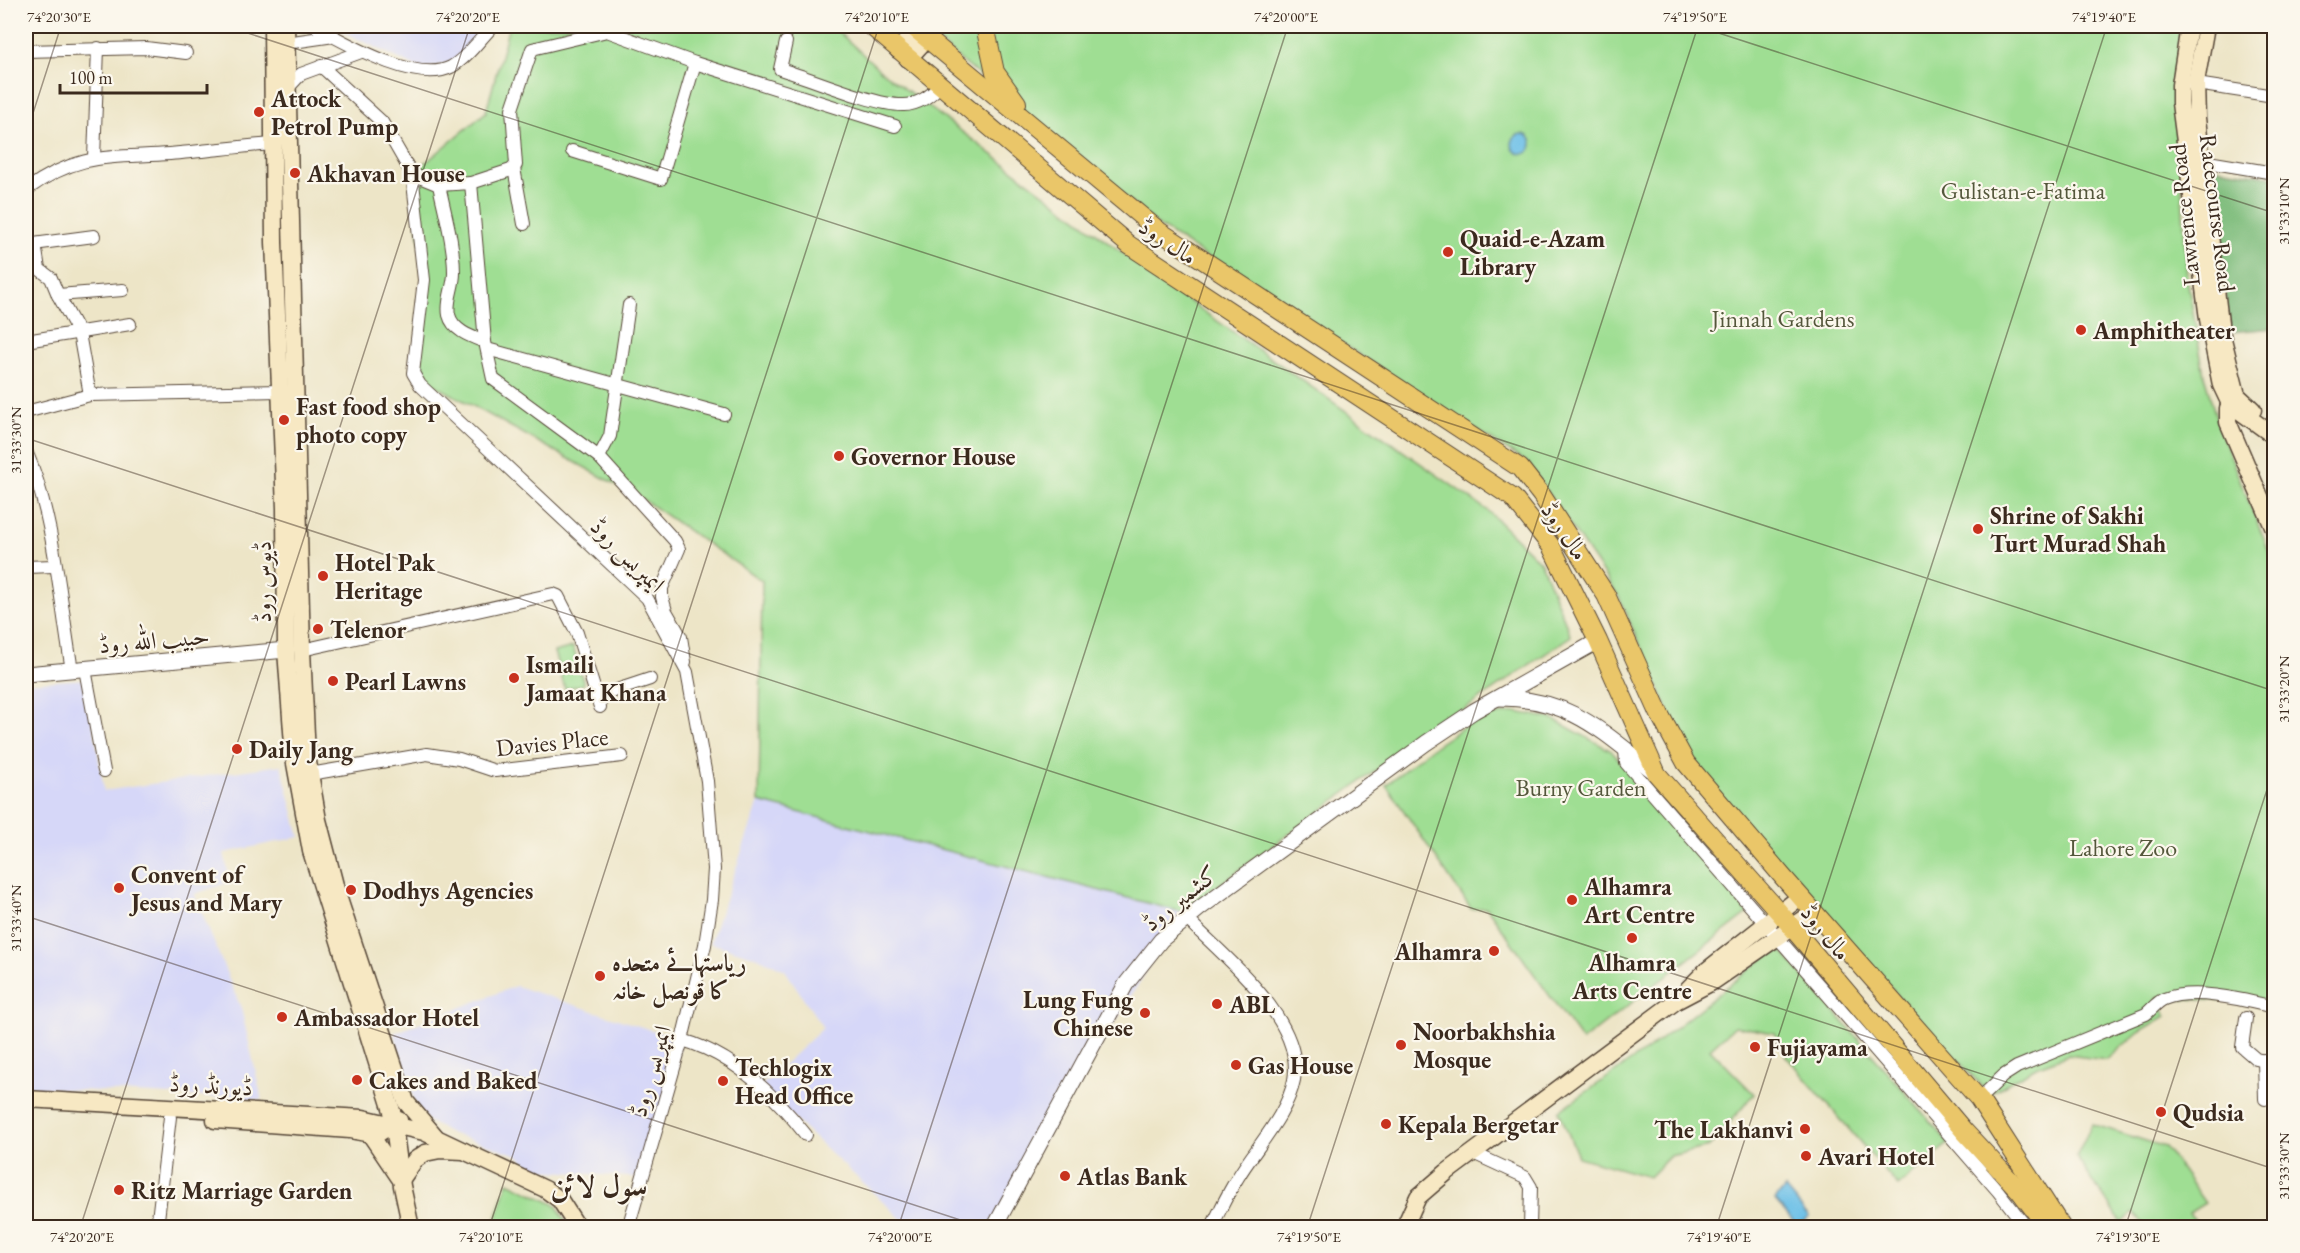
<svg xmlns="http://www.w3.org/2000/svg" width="2300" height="1253" font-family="'EB Garamond',Amiri,serif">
  <rect width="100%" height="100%" fill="#fbf7ec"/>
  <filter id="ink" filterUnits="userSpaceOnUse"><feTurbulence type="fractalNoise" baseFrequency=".0167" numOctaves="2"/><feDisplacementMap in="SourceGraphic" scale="12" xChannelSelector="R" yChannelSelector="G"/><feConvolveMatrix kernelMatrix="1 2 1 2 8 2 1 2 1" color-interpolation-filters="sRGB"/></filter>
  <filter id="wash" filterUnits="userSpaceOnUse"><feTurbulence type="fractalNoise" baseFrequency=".008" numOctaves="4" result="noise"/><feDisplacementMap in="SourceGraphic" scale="24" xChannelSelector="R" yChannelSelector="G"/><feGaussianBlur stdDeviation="1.35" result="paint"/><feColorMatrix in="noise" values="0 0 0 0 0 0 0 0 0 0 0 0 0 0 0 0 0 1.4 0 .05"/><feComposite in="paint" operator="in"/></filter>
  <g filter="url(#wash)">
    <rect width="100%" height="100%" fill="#ede5c7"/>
    <g fill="#d6d7f8">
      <polygon points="331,26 494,26 461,60 422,70"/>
      <polygon points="86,679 104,791 281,765 300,837 224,853 230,882 194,894 241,1008 262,1100 26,1087 26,683"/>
      <polygon points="759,802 1182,912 991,1227 910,1227 760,1087 823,1028 785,970 760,958 710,943"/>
      <polygon points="516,986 682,1040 641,1178 540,1170 529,1166 518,1155 450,1133 428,1121 416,1106 394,1033"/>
    </g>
    <g fill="#9fde93" stroke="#6d8458" stroke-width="1.5">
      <polygon points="509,26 832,26 880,70 1156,278 1487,510 1541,563 1571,636 1375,771 1182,912 759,802 762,581 642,499 413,373 424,280 412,174 486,112"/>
      <polygon points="944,26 2182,26 2180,160 2187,278 2204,375 2219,428 2274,564 2274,1004 2156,997 2166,1016 2139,1032 2106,1060 2068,1055 2036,1067 1989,1094 1821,913 1690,760 1619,597 1528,463 1159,226 933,37"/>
      <polygon points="573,647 584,684 565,689 554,652"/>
      <polygon points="1516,712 1553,719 1610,750 1633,774 1748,913 1582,1041 1487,908 1471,909 1386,785 1429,750 1477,718"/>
      <polygon points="1778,947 1949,1143 1898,1186 1786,1056 1774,1033 1735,1026 1710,1049 1754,1094 1709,1147 1670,1156 1649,1177 1578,1157 1559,1111 1651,1047"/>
      <polygon points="2092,1124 2165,1147 2205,1203 2189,1213 2201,1227 2147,1227 2133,1213 2122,1223 2076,1157"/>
      <polygon points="508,1182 556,1205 570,1228 493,1228"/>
    </g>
    <polygon fill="#7fbd7d" stroke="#5d744e" stroke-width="1.5" points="2212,167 2274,177 2274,328 2230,332"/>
    <g fill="#6bbfe7" stroke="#537482" stroke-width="1.5">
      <circle cx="1522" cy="144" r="10"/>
      <polygon points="1785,1188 1809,1217 1797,1226 1775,1200"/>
    </g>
  </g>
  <g filter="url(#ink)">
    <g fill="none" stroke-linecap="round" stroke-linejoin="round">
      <defs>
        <g id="minor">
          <path d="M314 26C344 42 416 85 451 67 467 58 480 39 493 26"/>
          <path d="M786 42 780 69C810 78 875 106 904 105 917 105 931 96 939 86"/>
          <polyline points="286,43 334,36"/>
          <polyline points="26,51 146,48 186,53"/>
          <polyline points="321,66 382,122 412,174 424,280 413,373 420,385 647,598 687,672 707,781 714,869 712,900 705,945 682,1040 628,1228"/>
          <polyline points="2190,83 2274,96"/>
          <polyline points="287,89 301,74 361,52"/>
          <polyline points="572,151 661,179 695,63"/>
          <polyline points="94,158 98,48"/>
          <polyline points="2202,161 2274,173"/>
          <polyline points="514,168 524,224"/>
          <polyline points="412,174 439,185 471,183 485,342 493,379 599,457 675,541 679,549 662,588 662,597 666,611 681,637 685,662"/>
          <polyline points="471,183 511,170 516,165 512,109 532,49 607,31 695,63 895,126"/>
          <path d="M439 185C445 214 454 244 454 273 454 287 446 301 449 315 453 331 472 337 485 342"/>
          <path d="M26 190C78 152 110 158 170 154 204 151 238 147 272 144"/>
          <polyline points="35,244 39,269 51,278 58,295 123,290"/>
          <polyline points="26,245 94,236"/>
          <polyline points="58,295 79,333 90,395"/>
          <polyline points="26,341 130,324"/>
          <polyline points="487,349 724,414"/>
          <polyline points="26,412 90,395 279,391"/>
          <path d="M26 451C54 514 60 601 72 670"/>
          <polyline points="599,457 610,436 629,305"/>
          <polyline points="26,567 54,566"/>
          <polyline points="302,650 553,594 558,596 577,633 600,707"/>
          <polyline points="85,669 104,771"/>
          <polyline points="596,697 650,679"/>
          <polyline points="1625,750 1626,763 1998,1191 2027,1228"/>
          <polyline points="310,774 427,754 459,759 495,771 622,756"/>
          <path d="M1186 918C1224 957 1305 1020 1294 1080 1287 1116 1255 1148 1237 1179 1227 1194 1220 1211 1211 1228"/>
          <polyline points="2246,1018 2242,1047 2256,1059 2274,1063"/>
          <path d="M682 1040C733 1054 774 1094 806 1135"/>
          <polyline points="2264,1060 2265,1099"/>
          <path d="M1979 1099 2003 1076 2017 1067 2146 1014C2152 1009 2157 1002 2164 999 2194 987 2244 1000 2274 1007"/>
          <polyline points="1473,1153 1525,1177 1531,1187 1530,1228"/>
          <polyline points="157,1228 170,1117"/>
        </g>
        <g id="tertiary">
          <polyline points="26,674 286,650"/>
          <path d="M1498 698C1572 698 1602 732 1657 774"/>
          <polyline points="994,1228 1126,984 1161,940 1200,908 1426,743 1474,711 1598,641"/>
        </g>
        <g id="secondary">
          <polyline points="272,26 274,242 285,508 286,650 294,758 311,851 392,1111 402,1186 411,1228"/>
          <polyline points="286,26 302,650 307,756 318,820 337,893 406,1102 435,1136"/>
          <polyline points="2189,26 2180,85 2180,103 2208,319 2221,385 2230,404 2274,436"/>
          <polyline points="2206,26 2196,82 2197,118 2217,298 2221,331 2237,395 2253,410"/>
          <polyline points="898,50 920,26"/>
          <polyline points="908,59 938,26"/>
          <polyline points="2234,398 2228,408 2228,422 2274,529"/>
          <polyline points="1688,989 1706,971 1800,897"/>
          <polyline points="26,1099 363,1118 424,1132 464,1151"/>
          <polyline points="215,1120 350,1130 376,1135 399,1120"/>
          <polyline points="370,1134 399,1177"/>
          <polyline points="401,1180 415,1160 425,1153 440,1150 464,1151 545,1189 560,1200 578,1228"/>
          <polyline points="1404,1228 1418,1197 1447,1172 1676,1001 1714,981 1814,912"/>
        </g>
        <g id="primary">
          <polyline points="871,26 1129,245 1513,498 1551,546 1598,641 1657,774 1779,912 1964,1131 2020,1191 2048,1228"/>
          <polyline points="912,26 1159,231 1520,468 1542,496 1606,595 1660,715 1686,763 1783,877 1979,1099 2062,1228"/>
          <polyline points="985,26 995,72 1017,103"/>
        </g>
      </defs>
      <use href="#minor" stroke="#564637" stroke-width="14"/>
      <use href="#tertiary" stroke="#564637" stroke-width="17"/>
      <use href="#secondary" stroke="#564637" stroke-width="19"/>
      <use href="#primary" stroke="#564637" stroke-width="20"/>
      <use href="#minor" stroke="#fff" stroke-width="12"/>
      <use href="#tertiary" stroke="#fff" stroke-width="15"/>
      <use href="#secondary" stroke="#f7e8c3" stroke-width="16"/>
      <use href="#primary" stroke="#eac669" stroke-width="18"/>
    </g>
  </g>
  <path fill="none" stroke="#3b2a1e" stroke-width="1.5" stroke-opacity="0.45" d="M226 26 2274 691M1697 26 2274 213M26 135 61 26M26 438 2274 1169M26 916 985 1228M80 1228 470 26M489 1228 879 26M898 1228 1288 26M1307 1228 1698 26M1716 1228 2107 26M2125 1228 2274 768"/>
  <g fill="#c8321e" stroke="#fbf7ec" stroke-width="2">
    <circle cx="259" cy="112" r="6"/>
    <circle cx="295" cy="173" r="6"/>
    <circle cx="1448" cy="252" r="6"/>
    <circle cx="2081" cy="330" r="6"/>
    <circle cx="284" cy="420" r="6"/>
    <circle cx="839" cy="456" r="6"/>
    <circle cx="1978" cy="529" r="6"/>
    <circle cx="323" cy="576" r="6"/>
    <circle cx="318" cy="629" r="6"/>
    <circle cx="514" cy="678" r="6"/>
    <circle cx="333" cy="681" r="6"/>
    <circle cx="237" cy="749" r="6"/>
    <circle cx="119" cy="888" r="6"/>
    <circle cx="351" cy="890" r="6"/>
    <circle cx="1572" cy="900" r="6"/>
    <circle cx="1632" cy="938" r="6"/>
    <circle cx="1494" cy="951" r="6"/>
    <circle cx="600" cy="976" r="6"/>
    <circle cx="1217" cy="1004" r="6"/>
    <circle cx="1145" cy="1013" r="6"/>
    <circle cx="282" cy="1017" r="6"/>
    <circle cx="1401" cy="1045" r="6"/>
    <circle cx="1755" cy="1047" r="6"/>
    <circle cx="1236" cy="1065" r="6"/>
    <circle cx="357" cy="1080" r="6"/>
    <circle cx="723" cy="1081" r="6"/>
    <circle cx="2161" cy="1112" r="6"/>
    <circle cx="1386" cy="1124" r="6"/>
    <circle cx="1805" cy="1129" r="6"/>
    <circle cx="1806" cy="1156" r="6"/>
    <circle cx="1065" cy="1176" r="6"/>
    <circle cx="119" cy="1190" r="6"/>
  </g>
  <g text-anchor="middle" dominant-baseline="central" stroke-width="4.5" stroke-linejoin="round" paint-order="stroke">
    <g font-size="24" font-weight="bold" fill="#3b2a1e" stroke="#fbf7ec" text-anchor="start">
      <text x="271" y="98">Attock<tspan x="271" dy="28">Petrol Pump</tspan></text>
      <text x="307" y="173">Akhavan House</text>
      <text x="1460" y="238">Quaid-e-Azam<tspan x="1460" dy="28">Library</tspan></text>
      <text x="2093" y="330">Amphitheater</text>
      <text x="296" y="406">Fast food shop<tspan x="296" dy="28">photo copy</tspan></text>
      <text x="851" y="456">Governor House</text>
      <text x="1990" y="515">Shrine of Sakhi<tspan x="1990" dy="28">Turt Murad Shah</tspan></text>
      <text x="335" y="562">Hotel Pak<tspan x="335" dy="28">Heritage</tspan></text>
      <text x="330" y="629">Telenor</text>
      <text x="526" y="664">Ismaili<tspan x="526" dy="28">Jamaat Khana</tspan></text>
      <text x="345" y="681">Pearl Lawns</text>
      <text x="249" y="749">Daily Jang</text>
      <text x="131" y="874">Convent of<tspan x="131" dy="28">Jesus and Mary</tspan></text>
      <text x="1584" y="886">Alhamra<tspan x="1584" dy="28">Art Centre</tspan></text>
      <text x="363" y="890">Dodhys Agencies</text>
      <text x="1482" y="951" text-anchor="end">Alhamra</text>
      <text x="612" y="962">ریاستہائے متحدہ<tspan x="612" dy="28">کا قونصل خانہ</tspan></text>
      <text x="1632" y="962" text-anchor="middle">Alhamra<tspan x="1632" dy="28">Arts Centre</tspan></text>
      <text x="1133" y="999" text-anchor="end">Lung Fung<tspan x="1133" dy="28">Chinese</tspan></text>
      <text x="1229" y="1004">ABL</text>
      <text x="294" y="1017">Ambassador Hotel</text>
      <text x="1413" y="1031">Noorbakhshia<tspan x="1413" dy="28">Mosque</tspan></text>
      <text x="1767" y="1047">Fujiayama</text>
      <text x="1248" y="1065">Gas House</text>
      <text x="735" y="1067">Techlogix<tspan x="735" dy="28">Head Office</tspan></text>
      <text x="369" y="1080">Cakes and Baked</text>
      <text x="2173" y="1112">Qudsia</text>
      <text x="1398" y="1124">Kepala Bergetar</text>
      <text x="1793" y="1129" text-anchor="end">The Lakhanvi</text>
      <text x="1818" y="1156">Avari Hotel</text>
      <text x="1077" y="1176">Atlas Bank</text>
      <text x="131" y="1190">Ritz Marriage Garden</text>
    </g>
    <g font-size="24" fill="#54573b" stroke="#fbf7ec">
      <text x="2023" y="190">Gulistan-e-Fatima</text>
      <text x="1783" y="318">Jinnah Gardens</text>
      <text x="1581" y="787">Burny Garden</text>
      <text x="2123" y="847">Lahore Zoo</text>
    </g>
    <g font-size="24" fill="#3b2a1e" stroke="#fbf7ec">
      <text transform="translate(2218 213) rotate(83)">Racecourse Road</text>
      <text transform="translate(2184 215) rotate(-96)">Lawrence Road</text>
      <text transform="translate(1168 241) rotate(34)">مال روڈ</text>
      <text transform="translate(1565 531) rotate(56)">مال روڈ</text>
      <text transform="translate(628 555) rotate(45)">ایمپریس روڈ</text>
      <text transform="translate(262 582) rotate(-90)">ڈیوس روڈ</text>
      <text transform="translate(154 640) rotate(-5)">حبیب اللہ روڈ</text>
      <text transform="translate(552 742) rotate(-6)">Davies Place</text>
      <text transform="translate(1180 898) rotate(-39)">کشمیر روڈ</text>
      <text transform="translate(1826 932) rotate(51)">مال روڈ</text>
      <text transform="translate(650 1071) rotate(-74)">ایمپریس روڈ</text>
      <text transform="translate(211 1085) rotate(3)">ڈیورنڈ روڈ</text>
    </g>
    <g font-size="30" font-weight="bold" fill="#3b2a1e" stroke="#fbf7ec">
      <text x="599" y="1185">سول لائن</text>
    </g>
  </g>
  <rect width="2300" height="1253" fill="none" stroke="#fbf7ec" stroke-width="66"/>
  <path d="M60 84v9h147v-9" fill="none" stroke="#3b2a1e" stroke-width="3"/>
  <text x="69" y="84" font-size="18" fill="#3b2a1e" stroke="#fbf7ec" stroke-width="4.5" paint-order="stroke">100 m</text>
  <rect x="33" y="33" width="2234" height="1187" fill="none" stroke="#3b2a1e" stroke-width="2"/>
  <g font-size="15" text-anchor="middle" fill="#3b2a1e">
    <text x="59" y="22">74°20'30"E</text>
    <text x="468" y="22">74°20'20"E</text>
    <text x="877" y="22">74°20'10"E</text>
    <text x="1286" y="22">74°20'00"E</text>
    <text x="1695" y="22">74°19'50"E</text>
    <text x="2104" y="22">74°19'40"E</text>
    <text transform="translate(2284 211) rotate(-90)" y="5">31°33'10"N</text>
    <text transform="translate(16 440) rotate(-90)" y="5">31°33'30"N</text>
    <text transform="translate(2284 689) rotate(-90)" y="5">31°33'20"N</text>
    <text transform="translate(16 918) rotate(-90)" y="5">31°33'40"N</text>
    <text transform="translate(2284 1166) rotate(-90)" y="5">31°33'30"N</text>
    <text x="82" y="1242">74°20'20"E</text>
    <text x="491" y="1242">74°20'10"E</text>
    <text x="900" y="1242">74°20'00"E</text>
    <text x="1309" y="1242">74°19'50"E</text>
    <text x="1719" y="1242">74°19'40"E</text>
    <text x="2128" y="1242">74°19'30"E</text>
  </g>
</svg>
